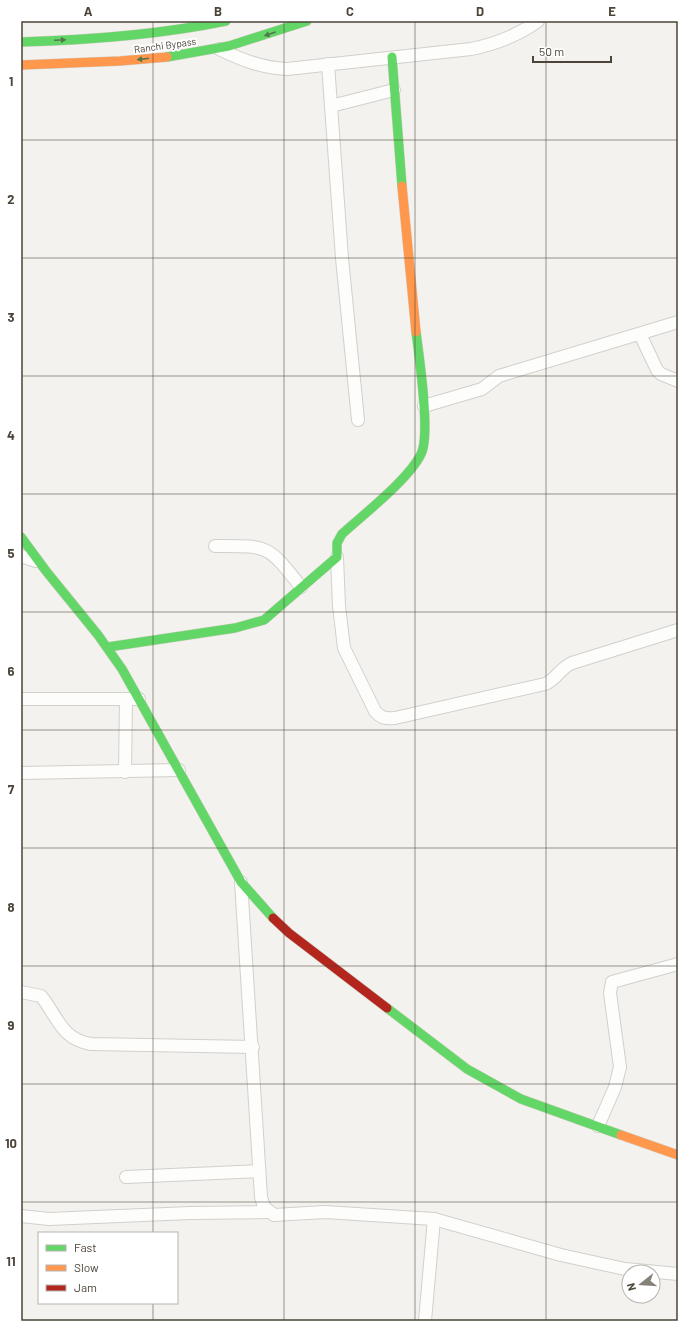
<svg xmlns="http://www.w3.org/2000/svg" width="699" height="1342" font-family="Barlow,sans-serif">
  <rect width="100%" height="100%" fill="#f4f2ee"/>
  <g fill="none" stroke-linecap="round" stroke-linejoin="round">
    <defs>
      <g id="street">
        <path d="M219 49C242 60 262 68 287 69L471 49C496 44 517 36 538 21"/>
        <polyline points="328,64 342,258 358,420"/>
        <polyline points="331,106 394,90"/>
        <polyline points="640,334 657,370 661,374 678,381"/>
        <polyline points="424,406 482,389 499,376 678,322"/>
        <path d="M215 546C269 546 267 544 301 587"/>
        <polyline points="21,556 36,561"/>
        <path d="M337 557 339 606 344 648 375 711C381 718 385 719 395 718L545 684C556 680 560 668 572 663L678 630"/>
        <polyline points="21,699 139,699"/>
        <polyline points="125,772 126,699"/>
        <polyline points="21,773 179,770"/>
        <polyline points="241,882 261,1197 264,1207 274,1215 325,1212 434,1219 561,1255 625,1269 678,1274"/>
        <path d="M21 992 41 996C58 1017 61 1039 91 1044L253 1047"/>
        <polyline points="598,1126 615,1087 620,1067 610,993 612,982 678,964"/>
        <polyline points="126,1177 259,1171"/>
        <polyline points="21,1216 49,1219 190,1213 268,1212"/>
        <polyline points="425,1321 434,1219"/>
      </g>
      <g id="fast">
        <path d="M21 42C90 40 158 35 226 21"/>
        <polyline points="167,57 229,46 307,21"/>
        <polyline points="392,57 402,186"/>
        <polyline points="21,537 46,571 98,635 122,669 241,882 273,918"/>
        <path d="M108 647 235 628 264 620 337 557V543L342 534C364 514 409 479 421 454 431 435 419 356 416 332"/>
        <polyline points="387,1008 467,1069 521,1099 621,1135"/>
      </g>
      <g id="slow">
        <polyline points="21,65 120,61 167,57"/>
        <polyline points="402,186 416,332"/>
        <polyline points="621,1135 678,1155"/>
      </g>
      <polyline id="jam" points="273,918 289,933 387,1008"/>
    </defs>
    <use href="#street" stroke="#d2d0cb" stroke-width="14"/>
    <use href="#fast" stroke="#d3cfc5" stroke-width="10"/>
    <use href="#slow" stroke="#d3cfc5" stroke-width="10"/>
    <use href="#jam" stroke="#d3cfc5" stroke-width="10"/>
    <use href="#street" stroke="#fdfdfc" stroke-width="12"/>
    <use href="#fast" stroke="#63d668" stroke-width="9"/>
    <use href="#slow" stroke="#ff974d" stroke-width="9"/>
    <use href="#jam" stroke="#b3261e" stroke-width="9"/>
  </g>
  <defs><path id="oneway-solid" d="M-6-.8H1V-3.2L6.5 0L1 3.2V.8H-6Z"/></defs>
  <g fill="#537749">
    <use href="#oneway-solid" transform="translate(270 34) rotate(161)"/>
    <use href="#oneway-solid" transform="translate(60 40) rotate(-2)"/>
    <use href="#oneway-solid" transform="translate(143 59) rotate(173)"/>
  </g>
  <path fill="none" stroke="#4b4439" stroke-width="1" stroke-opacity="0.55" d="M153 21V1233M284 21V1321M415 21V1321M546 21V1321M21 140H678M21 258H678M21 376H678M21 494H678M21 612H678M21 730H678M21 848H678M21 966H678M21 1084H678M21 1202H678M153 1303V1321"/>
  <g text-anchor="middle" dominant-baseline="central" stroke-width="4" stroke-linejoin="round" paint-order="stroke">
    <g font-size="10" fill="#4b4439" stroke="#fff">
      <text transform="translate(165 45) rotate(-8)">Ranchi Bypass</text>
    </g>
  </g>
  <rect width="699" height="1342" fill="none" stroke="#ffffff" stroke-width="44"/>
  <rect x="38" y="1232" width="140" height="72" fill="#ffffff" stroke="#b7b4b0"/>
  <rect x="46" y="1245" width="20" height="6" fill="#63d668" stroke="#b7b4b0"/>
  <text x="74" y="1252" font-size="12" fill="#4b4439">Fast</text>
  <rect x="46" y="1265" width="20" height="6" fill="#ff974d" stroke="#b7b4b0"/>
  <text x="74" y="1272" font-size="12" fill="#4b4439">Slow</text>
  <rect x="46" y="1285" width="20" height="6" fill="#b3261e" stroke="#b7b4b0"/>
  <text x="74" y="1292" font-size="12" fill="#4b4439">Jam</text>
  <g transform="translate(641 1284) rotate(253)"><circle r="19" fill="#ffffff" stroke="#b7b4b0"/>
  <path d="M0-3L7 15L0 10L-7 15Z" fill="#868178"/>
  <text y="-6" font-size="11" font-weight="bold" text-anchor="middle" fill="#4b4439">N</text>
  </g>
  <path d="M533 56v6h78v-6" fill="none" stroke="#4b4439" stroke-width="2"/>
  <text x="539" y="56" font-size="12" fill="#4b4439" stroke="#ffffff" stroke-width="3" paint-order="stroke">50 m</text>
  <rect x="22" y="22" width="655" height="1298" fill="none" stroke="#4b4439" stroke-width="1.5"/>
  <g font-size="13" text-anchor="middle" font-weight="bold" fill="#4b4439">
    <text x="88" y="16">A</text>
    <text x="218" y="16">B</text>
    <text x="350" y="16">C</text>
    <text x="480" y="16">D</text>
    <text x="612" y="16">E</text>
    <text x="11" y="86">1</text>
    <text x="11" y="204">2</text>
    <text x="11" y="322">3</text>
    <text x="11" y="440">4</text>
    <text x="11" y="558">5</text>
    <text x="11" y="676">6</text>
    <text x="11" y="794">7</text>
    <text x="11" y="912">8</text>
    <text x="11" y="1030">9</text>
    <text x="11" y="1148">10</text>
    <text x="11" y="1266">11</text>
  </g>
</svg>
